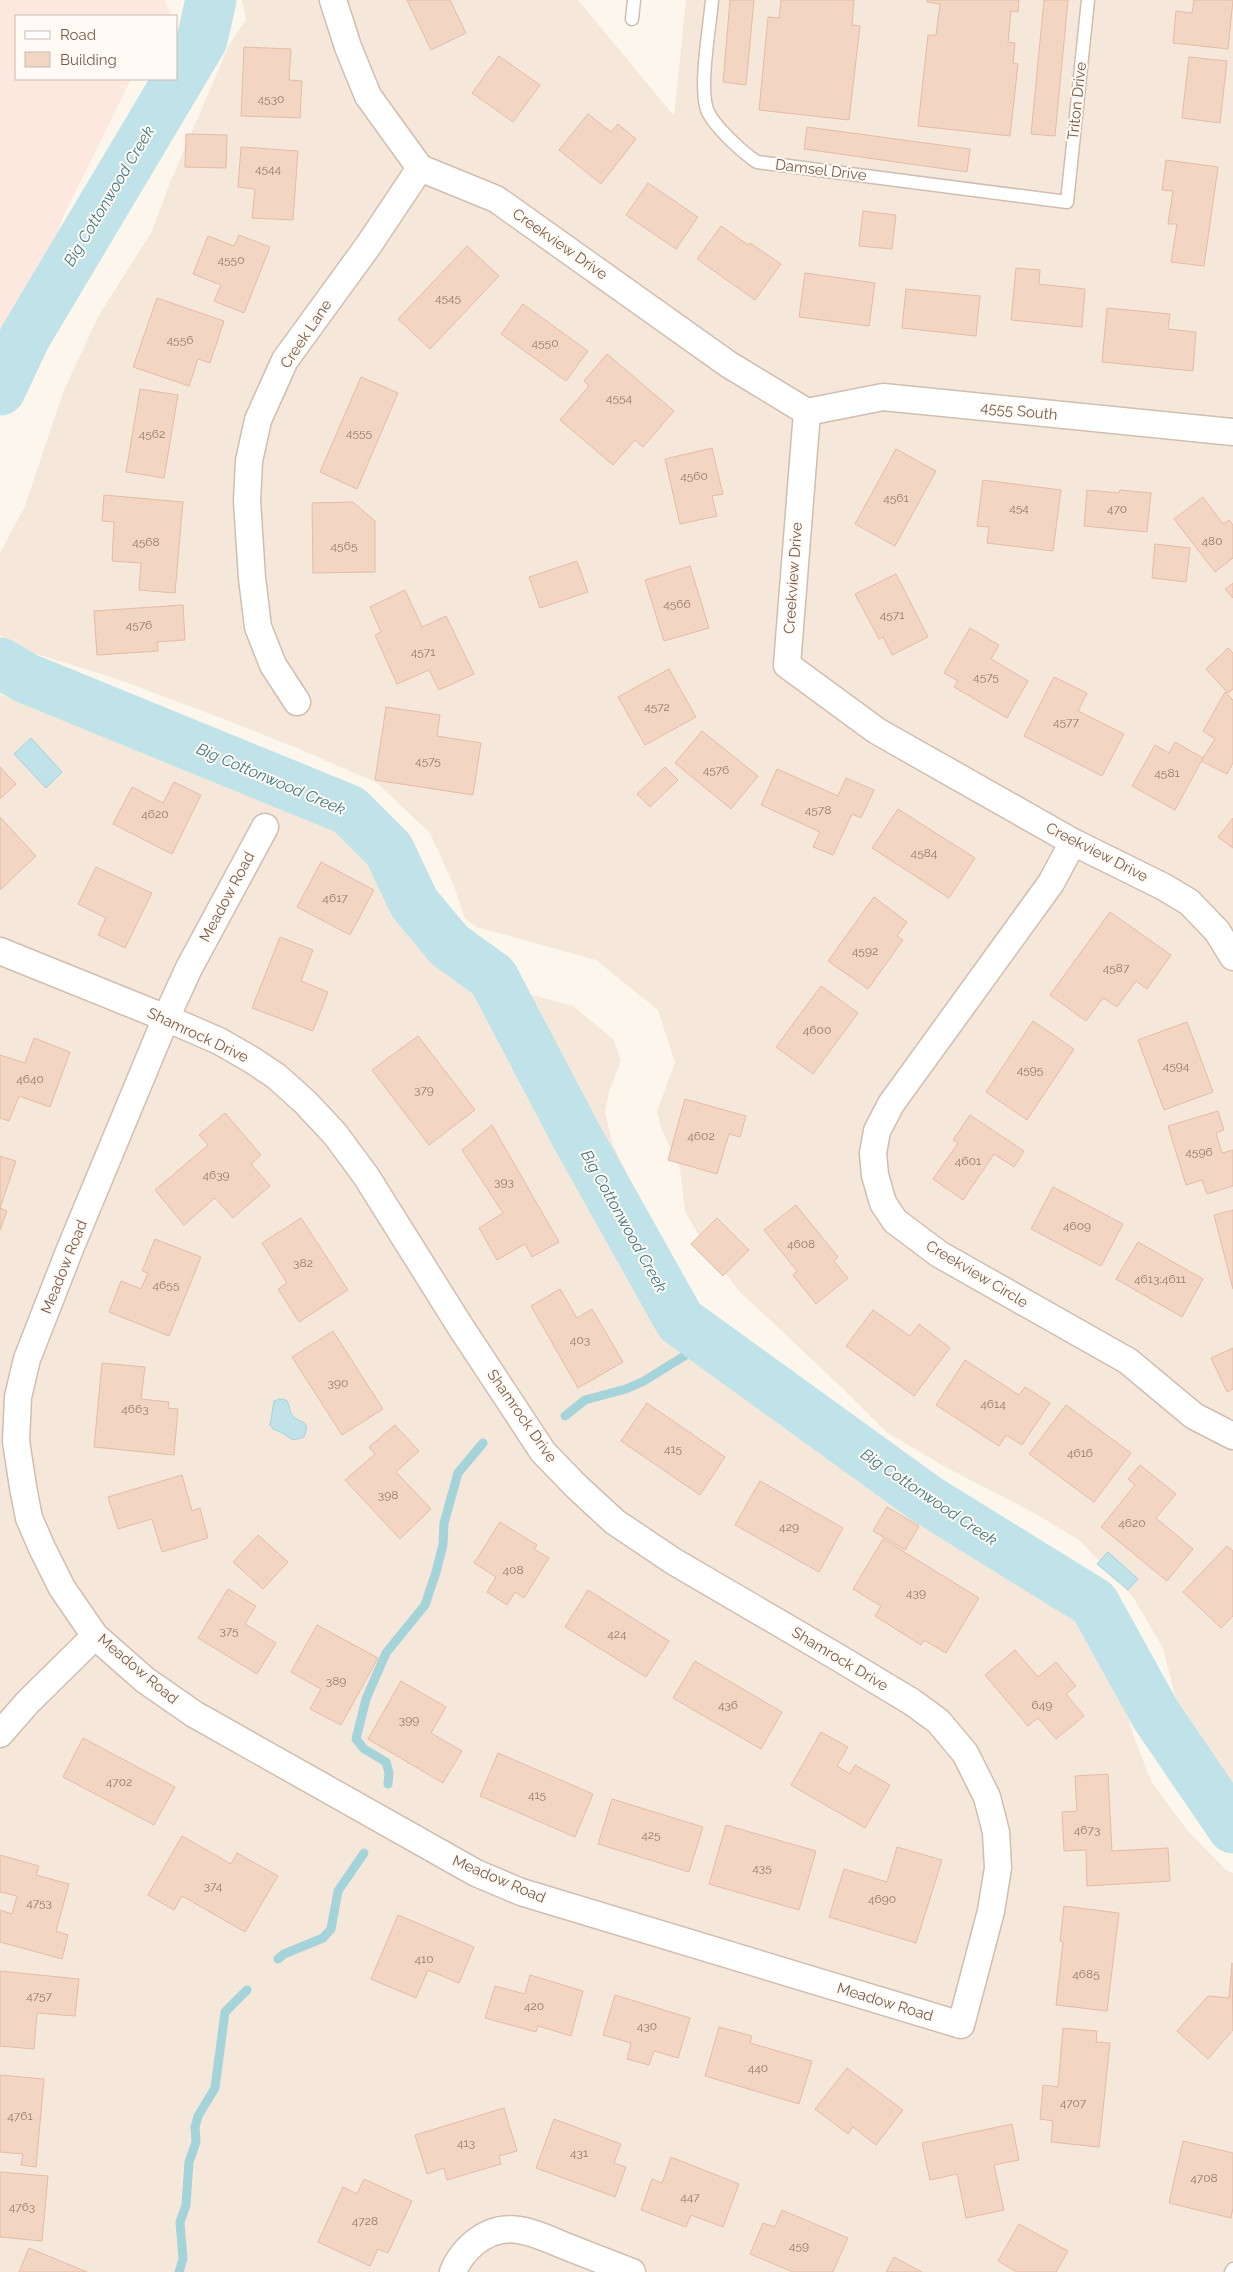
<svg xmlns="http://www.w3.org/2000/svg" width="1233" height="2272" font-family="Raleway,sans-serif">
  <rect width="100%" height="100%" fill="#fdf6ec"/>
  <g fill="#f5e8da">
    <polygon points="242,0 578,0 674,116 686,0 1233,0 1233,1804 1197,1758 1181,1719 1163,1648 1133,1597 1079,1540 1034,1513 947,1468 886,1432 838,1384 739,1291 703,1243 685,1211 680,1168 661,1128 657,1111 675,1063 658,1010 596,960 476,927 464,917 454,886 430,833 377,783 297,748 229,721 114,678 20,649 0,635 0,553 25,506 64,390 99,315 152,231 169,185 229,45 246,20"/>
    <polygon points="0,695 102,728 211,768 277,794 348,826 387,863 406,904 421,947 451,973 573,1006 614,1040 621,1061 609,1091 605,1112 613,1145 631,1182 636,1227 660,1271 701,1325 803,1420 854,1472 922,1512 1009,1557 1047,1580 1092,1628 1116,1668 1133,1735 1152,1783 1187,1830 1226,1870 1233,1873 1233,2272 0,2272"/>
  </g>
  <polygon fill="#fde8e0" points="0,0 164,0 172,16 16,16 16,79 131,79 64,215 29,308 24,331 0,332"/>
  <g fill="#bfe3e8" stroke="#a5d3da">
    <polygon points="31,738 62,772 46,788 14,754"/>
    <path d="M279 1399 286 1400C290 1404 289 1410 292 1415 298 1423 312 1419 304 1437L293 1440 281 1432 273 1429 270 1425 274 1401Z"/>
    <polygon points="1108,1552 1138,1579 1128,1590 1097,1564"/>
  </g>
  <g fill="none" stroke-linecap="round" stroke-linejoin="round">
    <g stroke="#a5d3da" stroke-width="9">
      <polyline points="565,1416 585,1400 626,1389 644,1381 689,1353 704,1339"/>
      <polyline points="388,1784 389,1773 386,1762 364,1749 356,1739 366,1699 386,1653 425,1605 436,1572 443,1545 444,1523 458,1473 483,1443"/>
      <polyline points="278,1959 284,1954 323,1938 331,1929 338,1891 364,1853"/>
      <polyline points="179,2272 183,2259 180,2222 186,2205 189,2162 196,2142 195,2127 198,2116 215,2088 225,2012 247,1990"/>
    </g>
    <g stroke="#bfe3e8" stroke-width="51">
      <polyline points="0,390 25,337 202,40 211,0"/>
      <polyline points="0,663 26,678 349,810 389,850 414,903 449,945 493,977 577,1137 680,1321 926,1499 1094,1603 1156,1715 1233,1828"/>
    </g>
  </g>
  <g fill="#f3d5c3" stroke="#e6bba3">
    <polygon points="407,0 450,0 466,33 431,50"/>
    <polygon points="730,0 754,0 746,85 723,82"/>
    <polygon points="781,0 854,0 852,25 860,26 849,120 759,110 768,17 779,18"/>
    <polygon points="927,0 1019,0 1018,12 1011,11 1008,42 1015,43 1013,63 1018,64 1010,136 918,126 928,35 936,35 940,4 927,2"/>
    <polygon points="1044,0 1068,0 1055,136 1031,134"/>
    <polygon points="1194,0 1233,0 1228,49 1173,43 1176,11 1192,13"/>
    <polygon points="244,47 291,49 289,80 302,81 300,118 241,116"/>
    <polygon points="499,56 540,85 513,122 472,93"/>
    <polygon points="1189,57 1227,61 1220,123 1182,118"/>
    <polygon points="588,114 611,132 618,124 636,139 601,184 559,150"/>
    <polygon points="807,127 970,149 967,172 804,149"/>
    <polygon points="186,134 227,135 226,168 185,167"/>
    <polygon points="241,147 298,151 293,220 252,218 255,189 238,187"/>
    <polygon points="1166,160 1218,167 1204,266 1171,262 1177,224 1168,224 1173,191 1162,190"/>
    <polygon points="648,183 698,217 676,249 626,215"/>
    <polygon points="863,211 896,215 892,249 859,246"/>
    <polygon points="721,226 748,245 750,243 781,264 755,300 697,259"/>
    <polygon points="239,235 270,247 244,313 214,301 221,285 193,274 208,236 234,246"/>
    <polygon points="467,246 499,276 430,349 398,319"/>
    <polygon points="1016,268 1040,270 1039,284 1085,289 1082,327 1011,320"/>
    <polygon points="805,273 875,283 869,326 799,317"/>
    <polygon points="906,289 980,296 976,336 902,328"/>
    <polygon points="157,298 224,321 210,363 198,359 189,386 133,367"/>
    <polygon points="523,304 588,351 566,381 501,334"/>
    <polygon points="1107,308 1170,314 1168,329 1196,332 1193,371 1102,362"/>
    <polygon points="607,354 674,411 643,447 635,440 613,465 560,420 589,386 584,381"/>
    <polygon points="361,377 398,393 357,489 320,472"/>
    <polygon points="140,389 178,395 164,478 126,472"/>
    <polygon points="712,448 723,494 712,496 717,516 680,524 665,459"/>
    <polygon points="896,449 936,471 895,546 855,524"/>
    <polygon points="983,480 1061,490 1053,551 987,543 989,527 977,526"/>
    <polygon points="1087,490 1119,493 1120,490 1151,493 1147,532 1084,526"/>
    <polygon points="104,495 183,502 175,593 139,590 141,563 112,561 114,522 102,521"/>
    <polygon points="1203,497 1223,524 1229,520 1233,525 1233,558 1215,572 1174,519"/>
    <polygon points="353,502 375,521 375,572 313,573 312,503"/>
    <polygon points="1155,544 1190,548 1186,582 1152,578"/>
    <polygon points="577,561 588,592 540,608 529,577"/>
    <polygon points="690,566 709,628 664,641 645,580"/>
    <polygon points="896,574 928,637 892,655 883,637 879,639 855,594"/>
    <polygon points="1233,583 1233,598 1225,589"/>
    <polygon points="405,590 422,627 446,616 474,674 439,690 429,670 397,684 375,635 381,632 370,607"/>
    <polygon points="183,605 185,640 157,642 158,651 97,655 94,611"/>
    <polygon points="970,628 999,645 991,659 1028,681 1007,718 954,687 958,681 944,673"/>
    <polygon points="1228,648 1233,653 1233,689 1228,693 1206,669"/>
    <polygon points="669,669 696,717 645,745 618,697"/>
    <polygon points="1054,677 1087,693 1078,711 1124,734 1102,776 1024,736"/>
    <polygon points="1225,692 1233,700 1233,763 1227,774 1201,761 1215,739 1203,731"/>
    <polygon points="386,707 440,715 437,736 481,743 473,795 375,780"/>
    <polygon points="702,731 758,776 731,809 675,763"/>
    <polygon points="1175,742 1203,758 1175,810 1132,786 1155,745 1169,753"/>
    <polygon points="0,767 16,784 0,799"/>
    <polygon points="665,767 678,780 650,807 637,794"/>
    <polygon points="777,769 838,796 846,778 874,790 861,818 852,814 833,855 813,847 820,832 761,805"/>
    <polygon points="174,782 201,795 172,854 113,824 132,787 163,803"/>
    <polygon points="898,809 975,858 949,898 872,848"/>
    <polygon points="0,817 36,856 0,890"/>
    <polygon points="1233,818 1233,848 1218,837"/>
    <polygon points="321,862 374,890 350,935 297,907"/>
    <polygon points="96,867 152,893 125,948 98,935 106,918 78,904"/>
    <polygon points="874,897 907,922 897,936 903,940 868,989 828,961"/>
    <polygon points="1110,912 1171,955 1147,989 1136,981 1117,1007 1103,998 1086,1021 1050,995"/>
    <polygon points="280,937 313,950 301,981 328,992 313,1031 252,1008"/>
    <polygon points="821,986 858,1013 813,1074 776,1047"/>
    <polygon points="1033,1021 1074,1049 1027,1120 986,1092"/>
    <polygon points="1187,1022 1213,1092 1164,1110 1138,1040"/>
    <polygon points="418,1036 475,1110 429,1145 372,1070"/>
    <polygon points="34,1038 70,1052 50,1107 19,1096 9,1121 0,1118 0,1055 25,1063"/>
    <polygon points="685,1099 746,1116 740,1137 729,1134 717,1174 668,1160"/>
    <polygon points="1218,1111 1224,1130 1216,1133 1222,1153 1233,1150 1233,1186 1207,1194 1202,1180 1186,1185 1168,1126"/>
    <polygon points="225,1113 261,1155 251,1164 270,1186 233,1218 215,1198 184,1225 155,1190 208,1145 199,1135"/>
    <polygon points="970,1115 1024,1151 1014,1167 994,1154 963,1200 933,1179 958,1143 953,1140"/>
    <polygon points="492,1125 559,1242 532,1257 525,1244 497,1260 479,1228 503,1213 462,1150"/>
    <polygon points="0,1156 16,1161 0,1208"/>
    <polygon points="1053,1187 1123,1224 1101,1266 1031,1229"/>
    <polygon points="796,1205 838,1257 834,1261 848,1278 816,1304 793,1275 797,1271 764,1230"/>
    <polygon points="0,1208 7,1211 0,1230"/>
    <polygon points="1233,1210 1233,1289 1214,1215"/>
    <polygon points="301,1218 348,1290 299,1322 278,1289 287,1283 262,1243"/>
    <polygon points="717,1218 749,1250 723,1276 691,1244"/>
    <polygon points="155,1239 201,1257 169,1336 109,1312 121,1281 141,1289 148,1273 142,1271"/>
    <polygon points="1138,1242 1203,1279 1182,1317 1116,1279"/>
    <polygon points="560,1289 577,1318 592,1309 623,1362 578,1388 531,1306"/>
    <polygon points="873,1310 910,1336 919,1324 950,1348 914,1396 846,1346"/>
    <polygon points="333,1331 383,1409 342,1435 292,1357"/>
    <polygon points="1233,1348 1233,1389 1227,1392 1211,1358"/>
    <polygon points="965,1360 1019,1395 1025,1387 1050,1403 1022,1445 1006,1435 999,1446 936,1405"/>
    <polygon points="102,1363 145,1367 141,1399 169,1402 168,1408 178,1409 174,1455 94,1447"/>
    <polygon points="647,1403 725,1457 700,1495 621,1441"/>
    <polygon points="1066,1405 1131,1453 1094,1502 1029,1454"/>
    <polygon points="395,1425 419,1451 396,1472 431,1509 400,1539 345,1480 375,1454 369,1447"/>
    <polygon points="1140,1465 1176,1494 1156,1518 1193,1549 1167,1581 1101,1527 1135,1485 1128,1479"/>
    <polygon points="182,1475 192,1511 200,1508 208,1538 162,1552 152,1519 118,1529 108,1497"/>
    <polygon points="760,1481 843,1528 819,1572 735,1525"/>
    <polygon points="887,1507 919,1526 905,1550 873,1531"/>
    <polygon points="500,1522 537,1545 534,1549 549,1558 524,1598 515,1592 507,1605 487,1592 496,1577 474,1563"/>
    <polygon points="258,1535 288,1562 263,1589 233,1562"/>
    <polygon points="883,1539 979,1598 946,1653 924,1640 921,1645 875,1616 881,1606 853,1589"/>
    <polygon points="1227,1546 1233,1551 1233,1616 1221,1628 1183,1592"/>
    <polygon points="228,1589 256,1606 245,1624 276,1643 257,1674 198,1638"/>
    <polygon points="588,1590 669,1641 646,1677 565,1627"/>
    <polygon points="317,1625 378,1658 341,1725 310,1709 321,1689 291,1672"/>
    <polygon points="1015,1650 1038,1677 1056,1662 1076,1686 1066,1694 1084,1716 1056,1739 1038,1718 1028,1726 985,1675"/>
    <polygon points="695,1661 782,1712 761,1749 673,1698"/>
    <polygon points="401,1681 446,1707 431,1733 462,1751 443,1783 368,1739"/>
    <polygon points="821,1732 848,1747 837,1766 850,1774 855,1765 890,1785 865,1828 791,1785"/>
    <polygon points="83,1738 175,1787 154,1825 63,1777"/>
    <polygon points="498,1753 593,1794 575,1837 480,1796"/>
    <polygon points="1108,1774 1112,1851 1168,1848 1170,1881 1087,1886 1086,1850 1064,1851 1062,1812 1077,1811 1075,1776"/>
    <polygon points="612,1799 703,1827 689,1872 598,1844"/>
    <polygon points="726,1825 816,1851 799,1910 709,1884"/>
    <polygon points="182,1836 231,1864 237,1853 278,1876 245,1932 182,1896 174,1910 148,1895"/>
    <polygon points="897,1847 942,1860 916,1943 829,1917 844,1869 887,1882"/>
    <polygon points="0,1855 39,1866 36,1875 69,1884 56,1931 68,1935 62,1959 0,1942 0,1910 12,1914 17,1896 0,1892"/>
    <polygon points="1064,1906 1119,1913 1107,2011 1056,2005 1063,1942 1060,1941"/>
    <polygon points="398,1915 474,1947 459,1983 428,1970 416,1998 371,1979"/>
    <polygon points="1232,1963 1233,2030 1208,2059 1177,2031 1208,1996 1229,1998"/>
    <polygon points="0,1971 79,1979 75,2016 37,2013 34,2049 0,2046"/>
    <polygon points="530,1975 583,1991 571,2036 538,2026 536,2032 485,2018 495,1986 525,1994"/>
    <polygon points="615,1995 690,2018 678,2058 654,2051 649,2065 627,2059 631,2043 603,2035"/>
    <polygon points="719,2027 752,2036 750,2043 812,2061 799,2104 705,2076"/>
    <polygon points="1063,2028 1097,2031 1096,2042 1110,2043 1099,2147 1051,2142 1053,2121 1040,2119 1043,2085 1058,2087"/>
    <polygon points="847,2068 903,2110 876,2145 853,2127 848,2134 815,2109"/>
    <polygon points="0,2075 44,2079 36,2167 21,2165 23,2154 0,2152"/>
    <polygon points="504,2108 517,2151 499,2156 501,2164 447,2180 444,2168 427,2174 415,2135"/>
    <polygon points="554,2119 621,2144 614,2163 626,2167 615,2197 536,2168"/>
    <polygon points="1012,2124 1019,2160 994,2165 1004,2210 966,2218 957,2174 930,2180 922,2143"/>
    <polygon points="1183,2141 1233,2153 1233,2208 1231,2218 1169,2203"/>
    <polygon points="671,2157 739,2184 723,2227 691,2215 686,2227 641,2210 652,2179 662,2183"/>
    <polygon points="0,2172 48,2176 42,2241 0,2237"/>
    <polygon points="364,2179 412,2201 388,2253 378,2249 370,2266 318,2242 343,2187 357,2194"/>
    <polygon points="782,2210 848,2238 833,2272 793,2272 750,2254 763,2223 775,2227"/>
    <polygon points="1019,2224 1068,2251 1056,2272 1017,2272 998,2261"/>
    <polygon points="29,2248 87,2272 19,2272"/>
    <polygon points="894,2257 922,2272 886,2272"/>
  </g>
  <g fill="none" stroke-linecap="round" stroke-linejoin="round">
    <defs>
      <g id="service">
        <path d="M712 0C710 25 698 91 708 112 715 127 743 153 757 162L1067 202 1088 0"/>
        <polyline points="632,19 634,0"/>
        <polyline points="1231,2272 1233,2269"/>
      </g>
      <g id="minor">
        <polyline points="420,168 496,199 728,364 807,412 787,665 877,731 1073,842 1164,887 1189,902 1217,931 1233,957"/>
        <polyline points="807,412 883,397 1233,432"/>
        <polyline points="297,702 273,665 258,627 252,578 247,501 249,461 258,420 285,360 368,246 420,168 368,96 348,47 333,0"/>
        <polyline points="1073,842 1051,883 891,1104 877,1131 873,1153 875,1175 883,1203 895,1221 939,1254 1128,1361 1194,1416 1233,1436"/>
        <polyline points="0,951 166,1018 219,1041 252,1060 276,1076 305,1102 335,1134 366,1176 460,1326 543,1452 577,1487 615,1522 673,1561 839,1658 912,1702 938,1721 965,1753 987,1797 996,1832 998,1868 991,1911 961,2025 521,1892 476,1873 194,1714 145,1680 95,1636 62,1588 42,1548 29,1518 23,1487 16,1441 18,1397 27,1359 70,1249 166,1018 189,968 265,827"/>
        <polyline points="0,1734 28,1702 95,1636"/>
        <path d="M453 2272C457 2261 464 2252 473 2244 506 2216 535 2234 570 2248 591 2256 611 2264 632 2272"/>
      </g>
    </defs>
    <use href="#service" stroke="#d1beb0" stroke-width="15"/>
    <use href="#minor" stroke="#d1beb0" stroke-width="29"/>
    <use href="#service" stroke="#fff" stroke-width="12"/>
    <use href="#minor" stroke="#fff" stroke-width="26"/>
  </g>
  <g text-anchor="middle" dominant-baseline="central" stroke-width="4" stroke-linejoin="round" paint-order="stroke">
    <g font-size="12" fill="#987a6a">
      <text x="271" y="99">4530</text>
      <text x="268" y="169">4544</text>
      <text x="231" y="260">4550</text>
      <text x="448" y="298">4545</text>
      <text x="180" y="340">4556</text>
      <text x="545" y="343">4550</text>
      <text x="619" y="398">4554</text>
      <text x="359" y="433">4555</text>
      <text x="152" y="434">4562</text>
      <text x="694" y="476">4560</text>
      <text x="896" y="498">4561</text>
      <text x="1019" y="508">454</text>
      <text x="1117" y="509">470</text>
      <text x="1212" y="541">480</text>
      <text x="146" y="542">4568</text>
      <text x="344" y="546">4565</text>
      <text x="677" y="604">4566</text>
      <text x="892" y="615">4571</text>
      <text x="139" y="625">4576</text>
      <text x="423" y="652">4571</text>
      <text x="986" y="677">4575</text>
      <text x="657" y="707">4572</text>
      <text x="1066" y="722">4577</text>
      <text x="428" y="761">4575</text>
      <text x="716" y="770">4576</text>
      <text x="1167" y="773">4581</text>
      <text x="818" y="810">4578</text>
      <text x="155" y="814">4620</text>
      <text x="924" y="853">4584</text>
      <text x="335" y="898">4617</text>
      <text x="865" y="951">4592</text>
      <text x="1116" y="968">4587</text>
      <text x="817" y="1030">4600</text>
      <text x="1176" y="1066">4594</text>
      <text x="1030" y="1070">4595</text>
      <text x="30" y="1079">4640</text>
      <text x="424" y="1090">379</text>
      <text x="701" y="1136">4602</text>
      <text x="1199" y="1152">4596</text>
      <text x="968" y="1161">4601</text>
      <text x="216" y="1175">4639</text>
      <text x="504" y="1182">393</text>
      <text x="1077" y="1226">4609</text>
      <text x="801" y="1244">4608</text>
      <text x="303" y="1263">382</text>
      <text x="1160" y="1279">4613;4611</text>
      <text x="166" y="1285">4655</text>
      <text x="580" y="1340">403</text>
      <text x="338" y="1383">390</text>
      <text x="993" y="1404">4614</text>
      <text x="135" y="1409">4663</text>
      <text x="673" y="1449">415</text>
      <text x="1080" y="1453">4616</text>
      <text x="388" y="1495">398</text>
      <text x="1132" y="1523">4620</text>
      <text x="789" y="1527">429</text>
      <text x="513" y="1570">408</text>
      <text x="916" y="1593">439</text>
      <text x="229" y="1631">375</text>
      <text x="617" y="1634">424</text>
      <text x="336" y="1681">389</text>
      <text x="728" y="1705">436</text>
      <text x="1042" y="1705">649</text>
      <text x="409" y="1720">399</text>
      <text x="119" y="1782">4702</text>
      <text x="537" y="1795">415</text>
      <text x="1087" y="1830">4673</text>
      <text x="651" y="1835">425</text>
      <text x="762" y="1868">435</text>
      <text x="213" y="1886">374</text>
      <text x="882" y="1899">4690</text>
      <text x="39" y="1903">4753</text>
      <text x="424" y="1959">410</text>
      <text x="1086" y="1974">4685</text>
      <text x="39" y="1996">4757</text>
      <text x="534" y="2006">420</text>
      <text x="647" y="2026">430</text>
      <text x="758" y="2068">440</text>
      <text x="1073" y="2103">4707</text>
      <text x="20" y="2116">4761</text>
      <text x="466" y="2143">413</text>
      <text x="579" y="2153">431</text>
      <text x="1204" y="2178">4708</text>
      <text x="690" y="2197">447</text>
      <text x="22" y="2207">4763</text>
      <text x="365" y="2221">4728</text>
      <text x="799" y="2246">459</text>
    </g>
    <g font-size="15" fill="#7a5c4d" stroke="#fffaf3">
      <text transform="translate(1077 101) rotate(-84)">Triton Drive</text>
      <text transform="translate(821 170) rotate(7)">Damsel Drive</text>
      <text transform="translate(560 244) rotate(35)">Creekview Drive</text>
      <text transform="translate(306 334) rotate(-56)">Creek Lane</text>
      <text transform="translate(1019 411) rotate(6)">4555 South</text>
      <text transform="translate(793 578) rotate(-86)">Creekview Drive</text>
      <text transform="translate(1097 852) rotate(27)">Creekview Drive</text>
      <text transform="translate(227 897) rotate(-62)">Meadow Road</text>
      <text transform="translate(198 1035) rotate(25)">Shamrock Drive</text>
      <text transform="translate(64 1267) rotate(-68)">Meadow Road</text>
      <text transform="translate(977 1274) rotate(31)">Creekview Circle</text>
      <text transform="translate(522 1416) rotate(55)">Shamrock Drive</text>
      <text transform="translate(840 1659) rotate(31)">Shamrock Drive</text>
      <text transform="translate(138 1669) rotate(40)">Meadow Road</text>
      <text transform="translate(499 1879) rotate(23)">Meadow Road</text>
      <text transform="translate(885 2002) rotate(17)">Meadow Road</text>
    </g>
    <g font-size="16" font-style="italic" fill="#437c86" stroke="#fffaf3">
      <text transform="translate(109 196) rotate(-59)">Big Cottonwood Creek</text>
      <text transform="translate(271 779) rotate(23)">Big Cottonwood Creek</text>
      <text transform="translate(624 1221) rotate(61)">Big Cottonwood Creek</text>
      <text transform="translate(929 1497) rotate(34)">Big Cottonwood Creek</text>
    </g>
  </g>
  <rect x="15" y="15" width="162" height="65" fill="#fffaf3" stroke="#cabbb1"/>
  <rect x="25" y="31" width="25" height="8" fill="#ffffff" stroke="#cabbb1"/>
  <text x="60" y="40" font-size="15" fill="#7a5c4d">Road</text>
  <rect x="25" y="52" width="25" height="15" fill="#f3d5c3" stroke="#cabbb1"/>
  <text x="60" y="65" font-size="15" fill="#7a5c4d">Building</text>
</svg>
